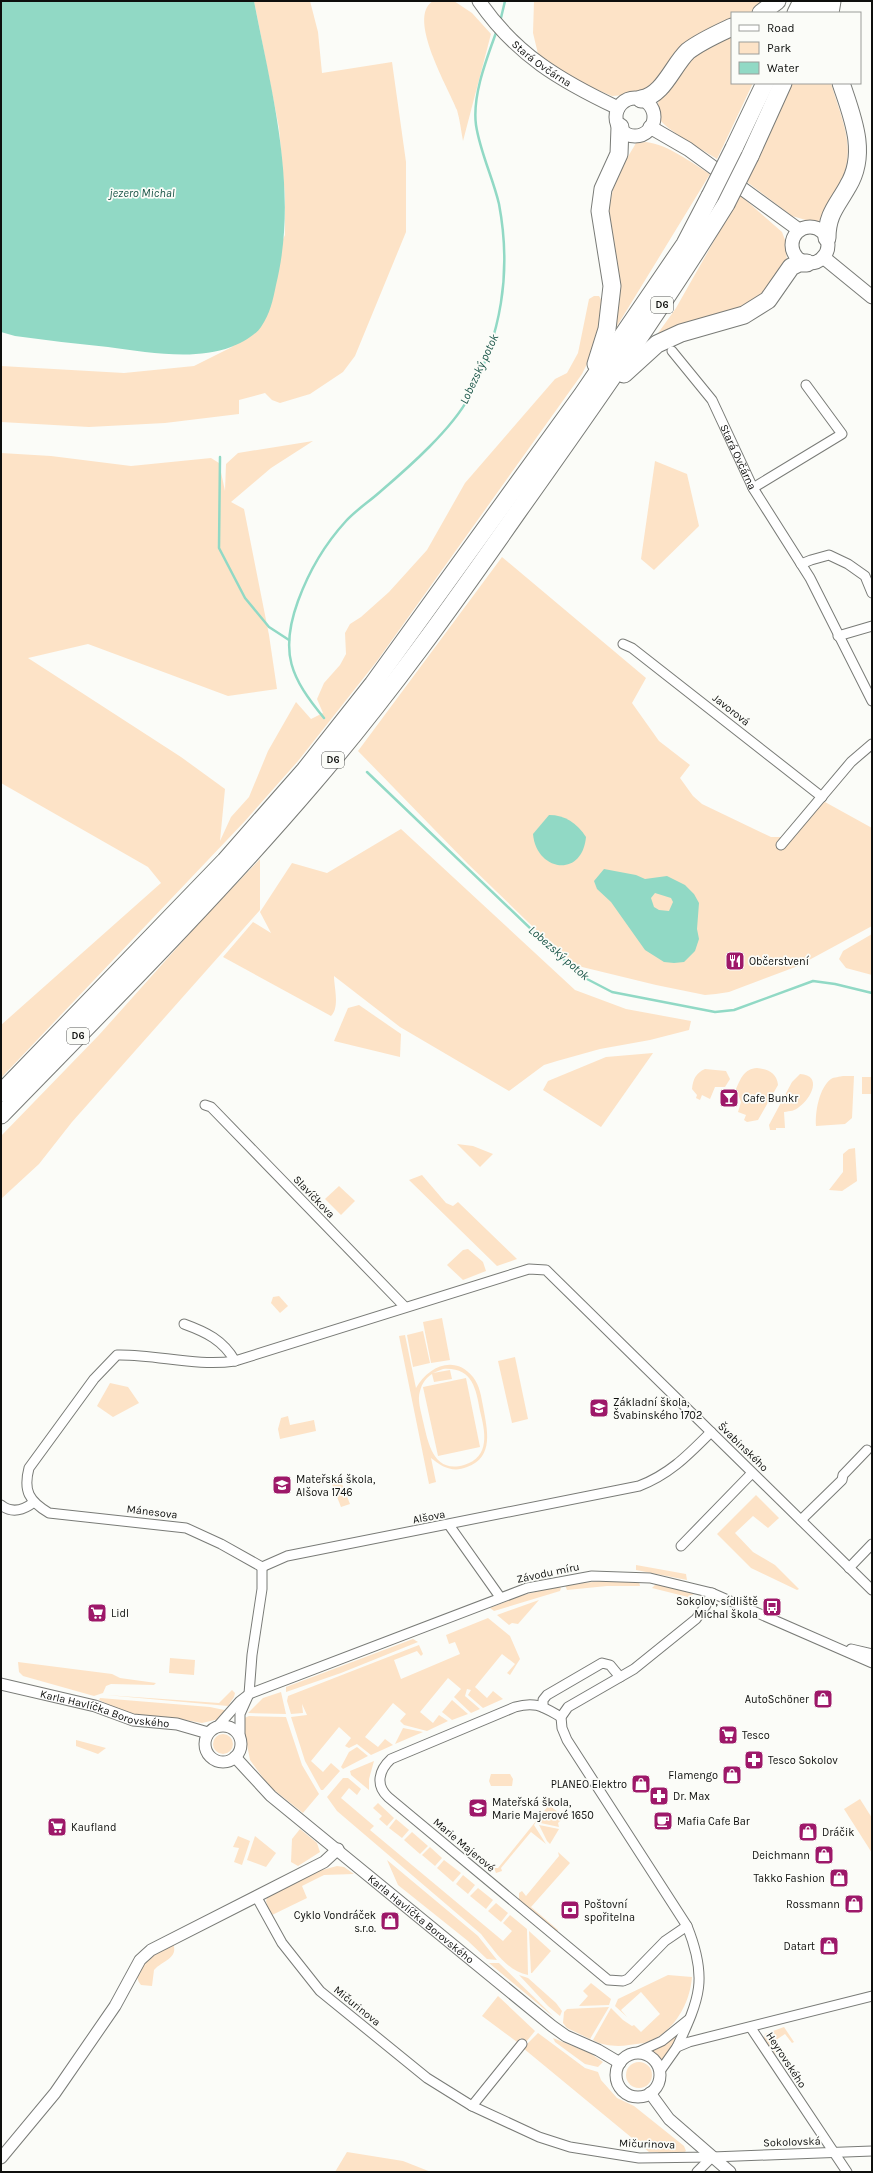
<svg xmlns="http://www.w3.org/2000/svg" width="873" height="2173" font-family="Karla,sans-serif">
  <rect width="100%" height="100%" fill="#fbfcf8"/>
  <g fill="#fde3c7" fill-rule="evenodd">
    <polygon points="254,1 310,1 318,32 322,73 392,62 406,162 406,232 355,356 343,372 310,394 280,403 272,400 265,393 239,400 239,414 165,423 89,427 1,422 1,366 124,373 194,366 232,347 285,235 285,196 279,128"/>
    <path d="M433 1H454L472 13 491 34 463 141C461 131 460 120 457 110 449 89 406 17 433 1Z"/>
    <polygon points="534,1 768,1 749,13 732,13 732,21 639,94 612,96 569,78 539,58 533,33"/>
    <path d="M732 35V83H753L717 159C705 151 664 129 659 118 656 112 657 106 659 100L695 55Z"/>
    <path d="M792 83H831C845 130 859 151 834 198 829 207 825 217 816 223L792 216 747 182Z"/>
    <path d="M646 142C669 145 690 162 710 174L614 331 609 209C613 181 622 167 636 143Z"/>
    <path d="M740 195 782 232 785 240 787 261C778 275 769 288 756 299 737 314 682 328 656 336L676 308Z"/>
    <polygon points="594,296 599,296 606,308 591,356 582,374 377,661 298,761 245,821 1,1078 1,1025 161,883 148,867 1,783 1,453 51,456 131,466 211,458 219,463 225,491 226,464 238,453 313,441 271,468 231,502 244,509 269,635 277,689 228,696 88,644 28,658 181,757 225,789 220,841 231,817 249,797 268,751 296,702 311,719 323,713 317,699 324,683 340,665 346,654 345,633 350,624 361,617 389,592 427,550 465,483 555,379 567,373 578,353 589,299"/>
    <polygon points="655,461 687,474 699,526 654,570 641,559"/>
    <polygon points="502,557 646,678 632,703 659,741 690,765 680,778 693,796 702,804 771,837 782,837 815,800 825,802 872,828 872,926 798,966 729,992 716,994 705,995 656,985 578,966 557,950 468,864 358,751"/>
    <path d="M401 829 575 990 626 1009 691 1021 689 1030 650 1040 600 1049 557 1061 544 1065 509 1091 400 1027 334 976C334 987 340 1007 331 1016L223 957 253 922 271 933 260 912 292 863 327 873Z"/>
    <polygon points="260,859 260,910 72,1122 39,1164 1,1199 1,1136 99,1035 208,913"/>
    <polygon points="872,934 872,975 846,968 839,959 843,951"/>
    <polygon points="359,1005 401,1034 400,1057 334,1041 348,1008"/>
    <polygon points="653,1053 601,1127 543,1090 548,1081 606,1057"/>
    <path d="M757 1068C768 1069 777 1073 778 1085L758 1120 747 1122 744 1120 746 1115 738 1112 741 1102 736 1089C741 1078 744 1069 757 1068Z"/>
    <path d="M705 1069 726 1071 730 1079 725 1087H715L710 1099 702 1095 700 1100 696 1098 697 1095 692 1089C693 1079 696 1073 705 1069Z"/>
    <path d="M800 1074C823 1075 811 1099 799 1107 795 1111 790 1111 784 1112L785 1128H776V1130H770L769 1125 792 1082Z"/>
    <path d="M843 1076H854L852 1118 845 1124 816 1126C815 1112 819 1088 831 1079 834 1077 840 1077 843 1076Z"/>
    <rect x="862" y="1077" width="10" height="17"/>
    <polygon points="457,1144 473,1146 493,1154 480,1167"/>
    <polygon points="855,1148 857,1181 842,1191 829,1190 843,1172 843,1154 849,1149"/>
    <polygon points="422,1175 446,1203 453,1206 458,1202 517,1259 497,1266 409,1180"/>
    <polygon points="339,1186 355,1201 341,1215 325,1199"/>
    <polygon points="468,1249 483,1262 486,1271 463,1280 447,1265 463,1250"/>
    <polygon points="279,1296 288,1306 280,1313 271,1303 273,1297"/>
    <polygon points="442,1318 450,1360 431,1363 423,1322"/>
    <polygon points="423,1331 430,1363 413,1367 407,1335"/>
    <path d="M405 1335 416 1388C428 1367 454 1354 473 1377 480 1386 481 1396 483 1406 487 1429 495 1457 467 1467 453 1473 442 1467 431 1458L436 1482 429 1484 399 1336ZM443 1369C472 1367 476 1388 480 1411 485 1431 491 1457 464 1465 433 1474 428 1442 423 1421 421 1411 417 1400 420 1391 422 1383 426 1378 432 1374L434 1382 452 1379 450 1370 433 1373Z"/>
    <polygon points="515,1357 528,1419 512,1423 498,1361"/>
    <polygon points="466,1378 480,1447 438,1456 423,1387"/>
    <polygon points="110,1383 128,1387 139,1403 113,1417 97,1406"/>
    <polygon points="288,1416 290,1425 314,1420 316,1431 280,1439 278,1429 281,1418"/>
    <polygon points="339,1476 350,1504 341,1507 330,1479"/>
    <polygon points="756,1495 779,1518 768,1528 753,1516 735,1533 753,1552 775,1565 799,1589 797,1590 751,1568 717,1534"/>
    <polygon points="636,1565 686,1574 687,1580 636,1570"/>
    <polygon points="611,1580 639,1582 640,1586 607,1586 567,1590 565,1585"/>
    <polygon points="656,1584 694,1594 688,1597 652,1588"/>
    <polygon points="558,1586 561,1588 560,1591 494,1611 490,1608 520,1596"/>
    <polygon points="539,1600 518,1624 512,1623 509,1625 497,1615"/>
    <polygon points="488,1618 510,1636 520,1659 510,1675 507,1673 515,1664 502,1654 475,1687 487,1698 493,1691 503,1699 483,1708 468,1695 471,1690 467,1689 465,1696 480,1709 471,1713 454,1697 461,1689 448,1678 420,1712 433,1723 439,1715 448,1721 427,1731 404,1725 400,1721 406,1714 393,1703 365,1737 378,1747 385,1739 393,1745 371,1755 357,1744 349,1748 345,1746 351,1738 339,1727 311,1761 323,1772 331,1763 340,1771 323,1790 321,1790 305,1761 291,1717 307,1715 302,1704 303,1713 291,1714 287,1701 288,1696 419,1645 423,1654 421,1656 417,1651 394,1660 401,1679 460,1654 455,1642 449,1644 446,1635"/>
    <polygon points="413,1639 418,1642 341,1673 286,1692 286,1687"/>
    <polygon points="170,1658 195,1660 194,1675 169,1673"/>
    <polygon points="18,1662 112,1674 120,1678 156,1683 154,1685 111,1684 106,1686 103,1693 94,1696 23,1676 19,1672"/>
    <polygon points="232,1690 235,1693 234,1697 228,1706 106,1695 219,1703"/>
    <polygon points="281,1692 286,1714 248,1713 263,1698"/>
    <polygon points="100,1698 210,1707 229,1711 219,1719 202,1723 180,1719 148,1718 130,1715 99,1700"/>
    <polygon points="452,1700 468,1714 452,1720 442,1712"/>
    <polygon points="249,1716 286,1717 302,1765 319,1794 303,1813 269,1786 250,1760 242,1719"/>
    <polygon points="403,1728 423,1732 395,1744"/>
    <circle cx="223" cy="1744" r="10"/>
    <polygon points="76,1740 106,1748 98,1754 76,1746"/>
    <polygon points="357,1747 368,1756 343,1769 341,1767 349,1752"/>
    <polygon points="374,1761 369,1779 369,1790 351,1775 350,1771"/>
    <polygon points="491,1774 510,1774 513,1779 512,1786 491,1786 489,1781"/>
    <path d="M343 1778H348L361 1789 357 1795 349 1788 341 1798 374 1826 370 1830 503 1941 512 1931 503 1923 510 1915 527 1929 528 1975C507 1971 494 1950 481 1934L337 1811 327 1797Z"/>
    <polygon points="860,1799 872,1818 872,1853 844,1809"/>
    <polygon points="378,1803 394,1818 387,1826 379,1819 382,1816 373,1808"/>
    <polygon points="549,1805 564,1817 558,1823 559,1827 536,1822 534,1825 546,1844 531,1832 501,1868 502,1871 496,1873 494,1868 498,1868"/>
    <polygon points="396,1819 409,1830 402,1838 389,1828"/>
    <polygon points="539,1825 559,1829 550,1844 547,1841"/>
    <polygon points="300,1829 317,1843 320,1852 298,1866 291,1862 292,1839"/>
    <polygon points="412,1832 428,1846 420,1854 404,1840"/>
    <polygon points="238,1836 250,1841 242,1865 234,1862 239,1848 233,1847"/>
    <polygon points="255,1836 276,1853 266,1867 247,1860"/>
    <polygon points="430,1847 442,1858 435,1866 422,1855"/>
    <polygon points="558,1852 570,1863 531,1907 558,1930 556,1933 519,1902 519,1893 522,1891 526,1896 559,1856"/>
    <polygon points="387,1860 478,1936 497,1960 487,1959 468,1941 398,1885"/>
    <polygon points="444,1860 461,1873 453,1882 437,1868"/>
    <polygon points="337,1866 344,1867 354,1874 324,1875 302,1886 307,1898 270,1916 266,1901 268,1895 315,1872"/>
    <polygon points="463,1875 475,1885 468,1894 456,1884"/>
    <polygon points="478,1888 493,1900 486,1909 470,1896"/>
    <polygon points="496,1903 508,1913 501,1922 488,1911"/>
    <polygon points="529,1931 551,1951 532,1973 531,1973"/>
    <path d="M173 1944C179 1958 162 1961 154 1970L152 1986 141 1985C126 1968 161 1950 173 1944Z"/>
    <polygon points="489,1963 499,1963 555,2018"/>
    <polygon points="519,1975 528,1978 556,2003 562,2011 560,2016 548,2006"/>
    <path d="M668 1975 692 1977C690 2004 673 2035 644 2043 639 2044 634 2044 629 2045 618 2047 603 2046 593 2040L611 2008 623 2020 632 2026 634 2025 641 2032 660 2014 641 1992 621 2010 627 2017 615 2006 618 1999Z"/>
    <polygon points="591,1983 611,1999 609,2005 579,2006 588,1996 583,1991"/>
    <polygon points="498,1996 535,2031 526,2042 521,2038 517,2042 482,2016"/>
    <polygon points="609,2007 590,2039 567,2028 563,2023 564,2012 567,2009"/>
    <polygon points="784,2027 794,2042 792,2043 785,2034 773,2042 779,2051 775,2054 764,2038 765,2034"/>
    <polygon points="538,2033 585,2068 598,2072 601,2080 617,2098 634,2106 684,2146 686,2151 683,2153 659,2154 658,2152 649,2152 523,2048"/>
    <polygon points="678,2033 681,2033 663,2061 651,2050"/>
    <polygon points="553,2038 590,2053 603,2062 598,2067 585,2064 555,2042"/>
    <circle cx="639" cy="2075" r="13"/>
    <polygon points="347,2152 403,2161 431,2172 335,2172"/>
  </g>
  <g fill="#91d9c5" fill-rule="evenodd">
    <path d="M1 1H254C272 94 299 191 276 285 273 300 270 314 261 327 256 335 240 344 231 347 194 361 147 352 108 347 77 344 46 340 15 336L1 332Z"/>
    <path d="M549 815C565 815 577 823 586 837 582 879 536 871 533 834Z"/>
    <path d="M604 869 636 875 645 879 667 876 685 885 694 894 699 903 697 929 699 939 695 951 684 962 674 963 664 962 645 950 611 902 597 889 594 881ZM655 893 671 898 673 902 669 911 659 910 654 907 651 898Z"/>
  </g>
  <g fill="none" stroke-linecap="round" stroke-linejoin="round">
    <g stroke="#91d9c5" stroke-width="2.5">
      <polyline points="500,22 505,1"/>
      <polyline points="220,457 219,548 245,598 269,627 289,640"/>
      <path d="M324 718C291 678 279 653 298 601 309 571 324 545 346 521 356 510 370 501 381 491 409 467 452 429 469 397 501 335 512 273 499 204 493 178 480 152 476 125 472 95 487 58 497 30"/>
      <polyline points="367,772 555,952 587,979 612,992 715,1012 734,1010 813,981 835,984 872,993"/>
    </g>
    <defs>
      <g id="minor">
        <path id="s1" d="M672 351 712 400 753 488 810 578 872 701"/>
        <polyline points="753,488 842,434 806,385"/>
        <polyline points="801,564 811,560 829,555 848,564 865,576 872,593"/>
        <polyline points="838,636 872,626"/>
        <polyline points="623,644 632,648 822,797"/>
        <polyline points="781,845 851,762 872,744"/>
        <polyline points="205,1105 211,1107 405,1307"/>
        <path d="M184 1324C206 1332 223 1340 235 1361"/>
        <path d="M1 1505C12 1514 24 1510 34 1502"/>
        <polyline points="801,1520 842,1480 843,1475 867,1450"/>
        <polyline points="449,1525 500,1597"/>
        <polyline points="681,1546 752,1473"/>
        <path d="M262 1567 221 1544 186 1528 49 1513C29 1501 23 1491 29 1468L94 1379 117 1355C156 1354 196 1367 235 1361L529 1269 546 1270 872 1590"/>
        <path d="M262 1567 287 1556 639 1486C670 1474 688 1455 711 1432"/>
        <polyline points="849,1568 872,1544"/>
        <polyline points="851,1649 872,1654"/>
        <polyline points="543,1707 543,1700 547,1695 602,1663 610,1665 620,1677"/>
        <path d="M561 1717C543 1707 536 1701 515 1707L391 1759C379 1770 375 1785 388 1797L608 1980 623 1981 628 1979 665 1941 687 1926"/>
        <polyline points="217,1727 240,1701 249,1694 527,1588 592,1576 650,1578 712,1593 872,1663"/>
        <polyline points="240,1737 240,1714 249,1694 252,1655 262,1589 262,1567"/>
        <polyline points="256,1896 282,1943 320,1991 427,2078 472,2106 539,2137 570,2147 639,2158 712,2157 872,2151"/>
        <polyline points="751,2028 847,2172"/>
        <path d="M677 2047C700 1998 708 1978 687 1926L567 1740 562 1728 561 1717 568 1707 634 1669 696 1619 706 1605 712 1593"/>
        <polyline points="636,2053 662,2041 688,2020"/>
        <polyline points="660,2071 677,2047 689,2042 872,1996"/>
        <polyline points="472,2106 522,2044"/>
        <polyline points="697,2172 712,2157"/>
      </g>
      <g id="tertiary">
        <path id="s2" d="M1 1684 95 1706 133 1720 177 1724 208 1733"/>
        <circle cx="223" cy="1744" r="18"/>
        <path id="s3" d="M235 1757 271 1796 552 2026 566 2036 598 2050 620 2063"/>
        <circle cx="638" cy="2075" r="22"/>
        <polyline points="650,2093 669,2119 730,2172"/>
        <polyline points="1,2158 55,2093 115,2006 140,1960 151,1950 324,1862 338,1849"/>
      </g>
      <g id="secondary">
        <path id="s4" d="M479 1C516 55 561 81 618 108"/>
        <circle cx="635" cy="117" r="19"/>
        <polyline points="650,127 688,149 799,230"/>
        <circle cx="810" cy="245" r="18"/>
        <polyline points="823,257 872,297"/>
      </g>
      <g id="motorway">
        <polyline points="761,13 777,1"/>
        <polyline points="796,13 802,1"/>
        <polyline points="814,13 819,1"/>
        <polyline points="830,13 832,1"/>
        <path d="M641 99C663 96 673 65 688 51 701 41 717 34 732 27"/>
        <polyline points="734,148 765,83"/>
        <polyline points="750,156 783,83"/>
        <path d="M827 238C827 214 837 206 848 186 868 153 852 116 841 83"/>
        <polyline points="596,364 607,329 612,286 600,211 603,189 619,154 620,127"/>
        <polyline points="624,374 657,344 681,333 744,315 768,300 791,267 799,263 807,263"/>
        <polyline points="1,1093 225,861 305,770 373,684 582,395 685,244 710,196"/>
        <path d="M1 1115C107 1006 215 898 314 782 388 696 454 603 519 510 590 410 661 309 726 204"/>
      </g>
    </defs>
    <use href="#minor" stroke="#797b77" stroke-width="11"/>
    <use href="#tertiary" stroke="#797b77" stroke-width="13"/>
    <use href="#secondary" stroke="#797b77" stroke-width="15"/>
    <use href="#motorway" stroke="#797b77" stroke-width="19"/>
    <use href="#minor" stroke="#fff" stroke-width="9"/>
    <use href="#tertiary" stroke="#fff" stroke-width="11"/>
    <use href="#secondary" stroke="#fff" stroke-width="13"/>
    <use href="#motorway" stroke="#fff" stroke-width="17"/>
    <defs>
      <g id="motorway-bridge">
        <polyline points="710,196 734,148"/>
        <polyline points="726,204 750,156"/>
      </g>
    </defs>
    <use href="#motorway-bridge" stroke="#797b77" stroke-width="19" stroke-linecap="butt"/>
    <use href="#motorway-bridge" stroke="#fff" stroke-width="17"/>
  </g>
  <defs>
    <symbol id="restaurant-square" viewBox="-11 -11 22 22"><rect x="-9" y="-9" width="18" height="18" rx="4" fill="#9d1869" stroke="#fbfcf8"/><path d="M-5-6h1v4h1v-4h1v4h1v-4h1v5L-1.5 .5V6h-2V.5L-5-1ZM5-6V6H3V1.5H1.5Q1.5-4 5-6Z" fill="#fff"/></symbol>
    <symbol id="bar-square" viewBox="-11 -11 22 22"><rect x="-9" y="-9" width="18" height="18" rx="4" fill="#9d1869" stroke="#fbfcf8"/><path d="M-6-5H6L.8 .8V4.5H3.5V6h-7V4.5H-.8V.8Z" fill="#fff"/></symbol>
    <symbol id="school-square" viewBox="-11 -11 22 22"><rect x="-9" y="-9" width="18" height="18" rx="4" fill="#9d1869" stroke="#fbfcf8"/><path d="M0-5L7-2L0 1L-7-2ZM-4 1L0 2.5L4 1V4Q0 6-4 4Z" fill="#fff"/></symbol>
    <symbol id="bus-square" viewBox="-11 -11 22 22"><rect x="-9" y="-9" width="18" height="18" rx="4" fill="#9d1869" stroke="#fbfcf8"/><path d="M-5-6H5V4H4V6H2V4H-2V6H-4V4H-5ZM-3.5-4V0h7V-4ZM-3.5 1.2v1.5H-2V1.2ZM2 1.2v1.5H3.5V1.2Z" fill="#fff"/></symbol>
    <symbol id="supermarket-square" viewBox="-11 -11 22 22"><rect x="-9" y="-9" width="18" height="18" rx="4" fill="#9d1869" stroke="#fbfcf8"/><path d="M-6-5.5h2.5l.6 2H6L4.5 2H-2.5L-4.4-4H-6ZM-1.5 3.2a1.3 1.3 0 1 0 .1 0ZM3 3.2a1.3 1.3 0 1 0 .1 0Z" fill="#fff"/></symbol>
    <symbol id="shop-square" viewBox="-11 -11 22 22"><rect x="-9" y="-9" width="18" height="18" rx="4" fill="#9d1869" stroke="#fbfcf8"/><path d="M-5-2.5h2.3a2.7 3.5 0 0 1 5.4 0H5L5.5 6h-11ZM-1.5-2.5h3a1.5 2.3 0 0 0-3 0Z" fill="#fff"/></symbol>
    <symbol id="pharmacy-square" viewBox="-11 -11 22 22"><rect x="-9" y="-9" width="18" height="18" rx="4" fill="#9d1869" stroke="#fbfcf8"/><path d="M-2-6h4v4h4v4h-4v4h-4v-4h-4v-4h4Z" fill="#fff"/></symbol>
    <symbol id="cafe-square" viewBox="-11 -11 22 22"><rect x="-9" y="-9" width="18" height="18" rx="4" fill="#9d1869" stroke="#fbfcf8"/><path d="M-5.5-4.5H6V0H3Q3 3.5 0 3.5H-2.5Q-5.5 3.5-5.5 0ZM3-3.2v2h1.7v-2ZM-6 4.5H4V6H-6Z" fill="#fff"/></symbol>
    <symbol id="bank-square" viewBox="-11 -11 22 22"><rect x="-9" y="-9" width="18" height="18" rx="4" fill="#9d1869" stroke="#fbfcf8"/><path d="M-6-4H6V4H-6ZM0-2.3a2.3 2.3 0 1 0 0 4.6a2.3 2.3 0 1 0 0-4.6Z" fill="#fff"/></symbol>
  </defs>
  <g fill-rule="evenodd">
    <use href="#restaurant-square" x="724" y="950" width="22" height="22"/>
    <use href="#bar-square" x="718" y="1087" width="22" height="22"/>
    <use href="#school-square" x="588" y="1397" width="22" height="22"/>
    <use href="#school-square" x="271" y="1474" width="22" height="22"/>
    <use href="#bus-square" x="761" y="1596" width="22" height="22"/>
    <use href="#supermarket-square" x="86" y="1602" width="22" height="22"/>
    <use href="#shop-square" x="812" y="1688" width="22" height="22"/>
    <use href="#supermarket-square" x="717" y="1724" width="22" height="22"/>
    <use href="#pharmacy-square" x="743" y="1749" width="22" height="22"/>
    <use href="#shop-square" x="721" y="1764" width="22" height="22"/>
    <use href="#shop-square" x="630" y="1773" width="22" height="22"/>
    <use href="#pharmacy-square" x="648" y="1785" width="22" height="22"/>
    <use href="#school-square" x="467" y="1797" width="22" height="22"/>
    <use href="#cafe-square" x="652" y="1810" width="22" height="22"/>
    <use href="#supermarket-square" x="46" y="1816" width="22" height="22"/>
    <use href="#shop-square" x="797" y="1821" width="22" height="22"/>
    <use href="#shop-square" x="813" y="1844" width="22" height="22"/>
    <use href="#shop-square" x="828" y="1867" width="22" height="22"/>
    <use href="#shop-square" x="843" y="1893" width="22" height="22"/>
    <use href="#bank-square" x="559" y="1899" width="22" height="22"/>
    <use href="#shop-square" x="379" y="1910" width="22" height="22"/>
    <use href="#shop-square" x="818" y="1935" width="22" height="22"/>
  </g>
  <g text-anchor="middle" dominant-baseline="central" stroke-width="3.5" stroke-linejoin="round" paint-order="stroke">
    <g fill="#fbfcf8" stroke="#555654" stroke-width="1">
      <rect x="651" y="297" width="22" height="16" rx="3"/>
      <rect x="322" y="752" width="22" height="16" rx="3"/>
      <rect x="67" y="1028" width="22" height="16" rx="3"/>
    </g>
    <g font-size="10" font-weight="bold" fill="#0e0f0d">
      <text x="662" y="305">D6</text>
      <text x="333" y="760">D6</text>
      <text x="78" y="1036">D6</text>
    </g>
    <g font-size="11" fill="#0e0f0d" stroke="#fbfcf8">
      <text stroke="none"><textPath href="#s4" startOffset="89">Stará Ovčárna</textPath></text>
      <text stroke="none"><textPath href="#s1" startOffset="126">Stará Ovčárna</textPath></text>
      <text transform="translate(731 710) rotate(38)">Javorová</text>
      <text transform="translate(314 1197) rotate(46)">Slavíčkova</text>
      <text transform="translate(743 1447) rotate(44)">Švabinského</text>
      <text transform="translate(152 1512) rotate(7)">Mánesova</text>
      <text transform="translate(429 1517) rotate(-11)">Alšova</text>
      <text transform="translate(548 1573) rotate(-12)">Závodu míru</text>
      <text stroke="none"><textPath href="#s2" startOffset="107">Karla Havlíčka Borovského</textPath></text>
      <text transform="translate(464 1845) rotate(40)">Marie Majerové</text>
      <text stroke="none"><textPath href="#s3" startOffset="247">Karla Havlíčka Borovského</textPath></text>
      <text transform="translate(357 2006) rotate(39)">Mičurinova</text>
      <text transform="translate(786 2060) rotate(57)">Heyrovského</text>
      <text transform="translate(792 2142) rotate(-2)">Sokolovská</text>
      <text transform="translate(647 2144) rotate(2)">Mičurinova</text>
    </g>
    <g font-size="11" fill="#0e0f0d" stroke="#fbfcf8" text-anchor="start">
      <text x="749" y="961">Občerstvení</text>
      <text x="743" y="1098">Cafe Bunkr</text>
      <text x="613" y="1402">Základní škola,<tspan x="613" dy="13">Švabinského 1702</tspan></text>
      <text x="296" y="1479">Mateřská škola,<tspan x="296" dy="13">Alšova 1746</tspan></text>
      <text x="758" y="1601" text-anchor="end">Sokolov, sídliště<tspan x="758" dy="13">Michal škola</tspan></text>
      <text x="111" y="1613">Lidl</text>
      <text x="809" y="1699" text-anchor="end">AutoSchöner</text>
      <text x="742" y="1735">Tesco</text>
      <text x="768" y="1760">Tesco Sokolov</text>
      <text x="718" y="1775" text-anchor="end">Flamengo</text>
      <text x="627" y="1784" text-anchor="end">PLANEO Elektro</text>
      <text x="673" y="1796">Dr. Max</text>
      <text x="492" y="1802">Mateřská škola,<tspan x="492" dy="13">Marie Majerové 1650</tspan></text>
      <text x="677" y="1821">Mafia Cafe Bar</text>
      <text x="71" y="1827">Kaufland</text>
      <text x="822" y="1832">Dráčik</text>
      <text x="810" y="1855" text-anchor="end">Deichmann</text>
      <text x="825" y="1878" text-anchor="end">Takko Fashion</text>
      <text x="584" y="1904">Poštovní<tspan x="584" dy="13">spořitelna</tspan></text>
      <text x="840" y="1904" text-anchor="end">Rossmann</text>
      <text x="376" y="1915" text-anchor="end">Cyklo Vondráček<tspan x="376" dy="13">s.r.o.</tspan></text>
      <text x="815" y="1946" text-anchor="end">Datart</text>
    </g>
    <g font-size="12" font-style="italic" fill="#1b5649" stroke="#fbfcf8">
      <text x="142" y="193">jezero Michal</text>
      <text transform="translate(479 369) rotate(-65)">Lobezský potok</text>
      <text transform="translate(559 953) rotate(41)">Lobezský potok</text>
    </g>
  </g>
  <rect width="873" height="2173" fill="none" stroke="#0e0f0d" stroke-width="4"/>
  <rect x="731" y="12" width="130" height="72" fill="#fbfcf8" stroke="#9c9d9a"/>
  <rect x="739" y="25" width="20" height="6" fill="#ffffff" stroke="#9c9d9a"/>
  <text x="767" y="32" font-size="12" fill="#0e0f0d">Road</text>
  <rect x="739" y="42" width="20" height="12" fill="#fde3c7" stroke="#9c9d9a"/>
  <text x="767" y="52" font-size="12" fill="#0e0f0d">Park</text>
  <rect x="739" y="62" width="20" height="12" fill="#91d9c5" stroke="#9c9d9a"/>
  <text x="767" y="72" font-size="12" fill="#0e0f0d">Water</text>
</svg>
